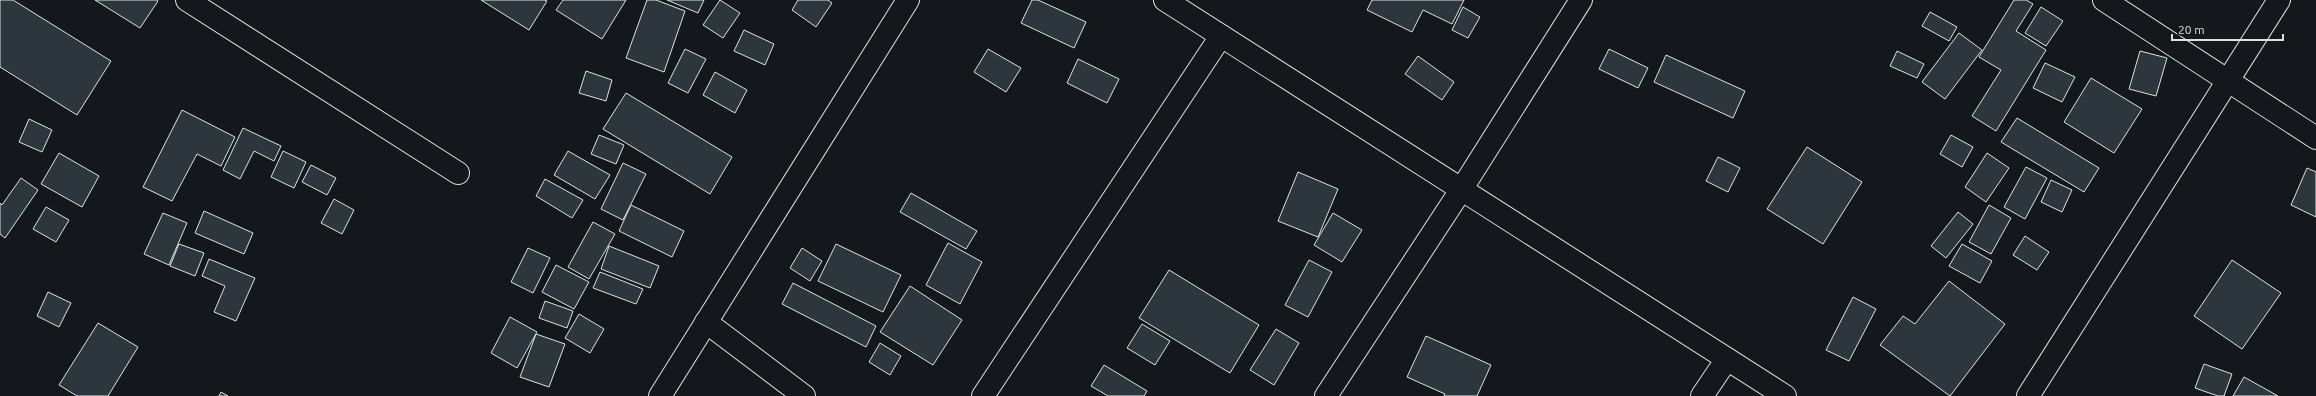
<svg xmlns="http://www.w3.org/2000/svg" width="2316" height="396" font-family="Ubuntu,sans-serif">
  <rect width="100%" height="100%" fill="#14181c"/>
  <g fill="#2c363c" stroke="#d8e6dc">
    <polygon points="0,0 13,0 111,61 77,115 0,67"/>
    <polygon points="95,0 157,0 158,1 140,28"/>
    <polygon points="481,0 544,0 547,1 529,30"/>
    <polygon points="563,0 626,0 602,39 556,10"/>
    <polygon points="647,0 656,0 685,11 664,72 626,58"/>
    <polygon points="667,0 704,0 698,13"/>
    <polygon points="720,0 740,13 723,38 703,25"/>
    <polygon points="798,0 828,0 832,3 816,27 792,10"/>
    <polygon points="1032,0 1038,0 1086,22 1074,48 1021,23"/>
    <polygon points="1372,0 1464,0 1452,24 1423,10 1412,32 1367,10"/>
    <polygon points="2014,0 2026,0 2033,4 2016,31 2046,50 1996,131 1972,116 2001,70 1979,57"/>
    <polygon points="1463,7 1480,17 1468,38 1452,30"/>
    <polygon points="2041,7 2063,21 2046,46 2025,33"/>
    <polygon points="1930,12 1957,27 1949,41 1922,26"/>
    <polygon points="744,30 774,44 765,65 734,51"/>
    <polygon points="1959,33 1982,50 1945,99 1922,82"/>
    <polygon points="685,49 706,59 688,93 668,83"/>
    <polygon points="988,49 1021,68 1006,92 974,72"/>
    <polygon points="1609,49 1648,68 1638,88 1599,69"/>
    <polygon points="1897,51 1924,64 1917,78 1890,66"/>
    <polygon points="2140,51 2167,58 2156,96 2129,89"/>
    <polygon points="1666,55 1745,91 1733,118 1654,82"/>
    <polygon points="1418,56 1454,82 1442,100 1405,74"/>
    <polygon points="1078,59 1119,79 1107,103 1067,83"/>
    <polygon points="2045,63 2075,77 2062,102 2033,88"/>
    <polygon points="586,71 612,80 606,101 579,93"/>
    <polygon points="715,72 747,90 735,113 703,95"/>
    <polygon points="2091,78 2142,109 2114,153 2064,122"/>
    <polygon points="626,93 732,157 710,194 603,129"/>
    <polygon points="182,110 235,137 221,166 197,154 172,201 143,187"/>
    <polygon points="2017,118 2099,168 2084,192 2001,142"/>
    <polygon points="29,119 52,130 42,152 19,142"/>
    <polygon points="243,128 281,146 274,161 254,151 240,179 223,170"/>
    <polygon points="599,135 624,145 616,164 591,154"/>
    <polygon points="1951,135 1973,147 1962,167 1940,154"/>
    <polygon points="1807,147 1862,182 1823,244 1767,209"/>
    <polygon points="283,151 306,162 294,188 271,177"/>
    <polygon points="568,151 610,175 595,199 554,175"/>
    <polygon points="59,153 99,176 82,207 41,184"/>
    <polygon points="1987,153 2009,168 1986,202 1965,187"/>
    <polygon points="1718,157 1740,168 1728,192 1706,181"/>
    <polygon points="623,163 646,174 623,220 601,209"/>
    <polygon points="311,165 336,178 327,195 302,182"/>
    <polygon points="2026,167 2047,178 2025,219 2004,207"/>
    <polygon points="2307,168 2316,172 2316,217 2291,205"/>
    <polygon points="1298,172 1338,189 1318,237 1278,221"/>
    <polygon points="21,178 38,190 5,238 0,234 0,203 2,205"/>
    <polygon points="545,179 583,200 572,218 536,196"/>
    <polygon points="2051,180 2072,190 2062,212 2041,202"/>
    <polygon points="911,193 977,231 966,249 900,212"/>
    <polygon points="334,199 354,210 342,234 321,223"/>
    <polygon points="631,205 684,231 672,257 619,231"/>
    <polygon points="1989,205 2011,218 1991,254 1969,242"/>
    <polygon points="46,207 69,220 56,242 33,229"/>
    <polygon points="204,211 253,233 244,254 195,233"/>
    <polygon points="1958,212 1973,224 1946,258 1931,246"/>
    <polygon points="163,213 187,223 169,265 144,254"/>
    <polygon points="1333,213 1362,230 1342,262 1314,245"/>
    <polygon points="593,222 615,234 589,279 568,267"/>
    <polygon points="2025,236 2049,252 2037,270 2013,255"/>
    <polygon points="948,243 982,262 960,304 926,285"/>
    <polygon points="179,244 204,253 195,276 170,266"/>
    <polygon points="836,244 901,275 883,312 818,281"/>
    <polygon points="1962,244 1992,261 1980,283 1949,266"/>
    <polygon points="609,246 659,266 650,288 601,269"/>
    <polygon points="528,248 550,258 533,293 511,282"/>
    <polygon points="802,248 822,261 810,281 790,268"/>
    <polygon points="209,259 255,278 236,321 214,312 225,286 202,276"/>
    <polygon points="1309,260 1332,272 1308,317 1285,305"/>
    <polygon points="2232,260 2281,293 2242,349 2194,316"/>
    <polygon points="556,265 589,282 574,309 542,292"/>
    <polygon points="1169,270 1259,325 1230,373 1139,318"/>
    <polygon points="600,272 643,289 636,304 593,288"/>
    <polygon points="1949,281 2005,324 1950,396 1880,345 1903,316 1915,324"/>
    <polygon points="793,283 876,326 866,347 782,304"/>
    <polygon points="910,286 962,320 933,365 880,332"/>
    <polygon points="48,292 71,303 59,327 37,316"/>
    <polygon points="1853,297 1876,309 1849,361 1826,350"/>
    <polygon points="545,301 573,311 567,328 539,318"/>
    <polygon points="579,314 604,329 590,353 565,338"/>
    <polygon points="510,317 537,332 517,368 491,353"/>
    <polygon points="98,323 138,347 108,396 77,396 59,385"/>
    <polygon points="1142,324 1170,341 1155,365 1127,348"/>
    <polygon points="1276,329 1299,343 1274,385 1250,370"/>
    <polygon points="536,334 565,344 549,387 520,377"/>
    <polygon points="1426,336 1491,365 1477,396 1444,396 1445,394 1407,377"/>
    <polygon points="880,343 901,356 890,375 869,362"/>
    <polygon points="2204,364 2232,374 2224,396 2218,396 2195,388"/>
    <polygon points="1104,365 1147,391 1144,396 1108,396 1091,386"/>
    <polygon points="2244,377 2278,396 2233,396"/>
    <polygon points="221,392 228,396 219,396"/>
  </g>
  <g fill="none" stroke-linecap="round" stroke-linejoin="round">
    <defs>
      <g id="minor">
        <polyline points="187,0 458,173"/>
        <polyline points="1165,0 1785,396"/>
        <polyline points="2104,0 2316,138"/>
        <polyline points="706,322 804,396"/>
        <polyline points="660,396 908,0"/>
        <polyline points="983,396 1221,36"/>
        <polyline points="1326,396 1461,190 1581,0"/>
        <polyline points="1702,396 1727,359"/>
        <polyline points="2028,396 2279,0"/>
      </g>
    </defs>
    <use href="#minor" stroke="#d8e6dc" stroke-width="24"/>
    <use href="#minor" stroke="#14181c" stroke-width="22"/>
  </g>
  <path d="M2172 34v6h111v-6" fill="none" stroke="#d8e6dc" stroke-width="2"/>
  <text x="2178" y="34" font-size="12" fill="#d8e6dc" stroke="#14181c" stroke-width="3" paint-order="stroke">20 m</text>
</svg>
